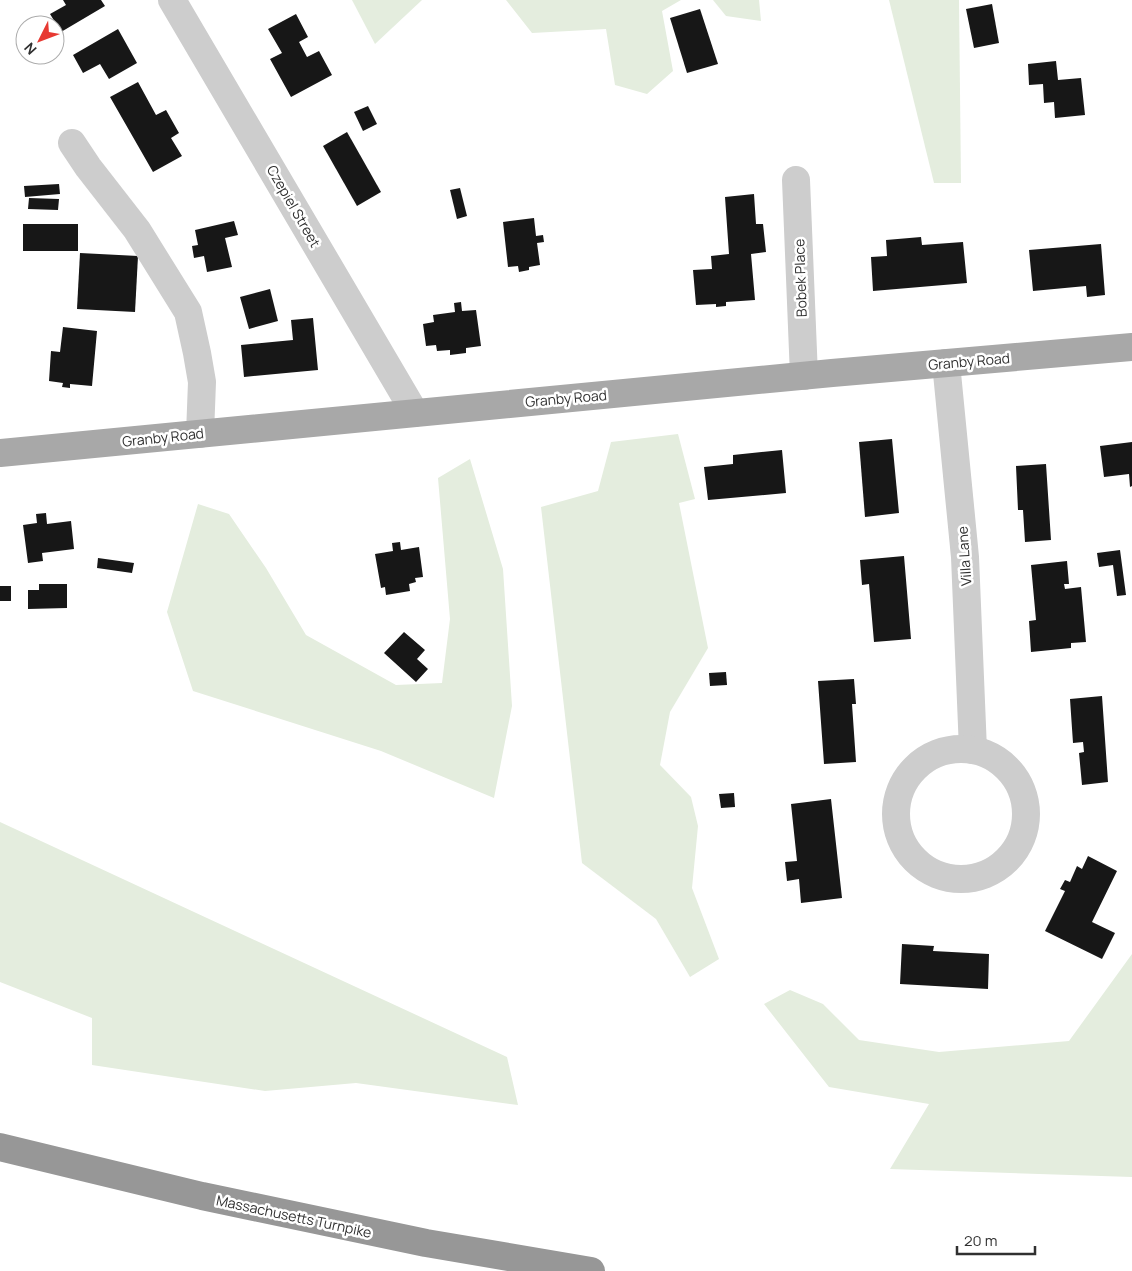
<svg xmlns="http://www.w3.org/2000/svg" width="1132" height="1271" font-family="Manrope,sans-serif">
  <rect width="100%" height="100%" fill="#fff"/>
  <g fill="#e4edde">
    <polygon points="352,0 422,0 375,44"/>
    <polygon points="506,0 681,0 662,11 673,71 647,94 615,85 606,29 532,33"/>
    <polygon points="713,0 759,0 761,21 726,16"/>
    <polygon points="889,0 959,0 961,183 934,183"/>
    <polygon points="678,434 695,499 679,503 708,648 670,712 660,765 691,797 698,826 692,888 719,959 690,977 656,919 582,863 541,507 598,491 611,442"/>
    <polygon points="470,459 503,569 512,706 494,798 381,751 193,691 167,612 198,504 229,514 266,568 306,635 396,685 442,683 450,619 438,478"/>
    <polygon points="0,822 507,1057 518,1105 356,1083 265,1091 92,1065 92,1018 0,982"/>
    <polygon points="1132,954 1132,1177 890,1169 929,1104 829,1087 764,1004 790,990 823,1004 859,1040 939,1052 1069,1041"/>
  </g>
  <g fill="#171717">
    <polygon points="63,0 101,0 105,6 61,32 50,14 66,5"/>
    <polygon points="992,4 999,43 974,48 966,9"/>
    <polygon points="700,9 718,64 687,73 670,18"/>
    <polygon points="296,14 308,37 299,42 307,57 319,51 332,75 291,97 270,59 282,53 268,29"/>
    <polygon points="118,29 137,63 109,79 100,64 83,73 73,55"/>
    <polygon points="1056,61 1058,80 1081,78 1085,115 1055,118 1054,102 1044,103 1043,84 1029,85 1028,64"/>
    <polygon points="138,82 156,115 166,110 179,133 171,138 182,156 153,172 110,97"/>
    <polygon points="368,106 377,124 363,131 354,112"/>
    <polygon points="347,132 381,192 357,206 323,146"/>
    <polygon points="59,184 60,194 25,197 24,186"/>
    <polygon points="460,188 467,216 457,219 450,190"/>
    <polygon points="754,194 756,224 763,224 766,252 751,254 755,300 726,302 726,306 716,307 716,304 696,305 693,270 712,269 711,256 729,254 725,197"/>
    <polygon points="29,198 59,199 58,210 28,209"/>
    <polygon points="534,218 536,236 543,235 544,242 537,243 540,265 529,267 529,270 519,272 518,266 508,267 503,222"/>
    <polygon points="234,221 238,235 225,238 232,267 207,272 204,256 194,258 192,246 198,245 195,230"/>
    <rect x="23" y="224" width="55" height="27"/>
    <polygon points="921,237 922,245 963,242 967,283 873,291 871,257 887,256 886,240"/>
    <polygon points="1101,244 1105,295 1087,297 1086,286 1033,291 1029,250"/>
    <polygon points="80,253 138,256 135,312 77,309"/>
    <polygon points="270,289 278,321 249,329 240,297"/>
    <polygon points="461,302 462,311 476,310 481,346 466,348 466,353 450,355 450,350 437,351 436,345 426,346 423,324 434,322 433,315 455,312 454,303"/>
    <polygon points="313,318 318,370 244,377 241,345 293,340 291,320"/>
    <polygon points="63,327 97,331 92,386 70,384 70,388 62,387 63,383 49,381 51,351 60,352"/>
    <polygon points="892,439 899,513 865,517 859,442"/>
    <polygon points="1132,442 1132,486 1130,487 1129,474 1104,477 1100,446"/>
    <polygon points="782,450 786,493 708,500 704,467 733,464 733,455"/>
    <polygon points="1046,464 1051,540 1025,542 1023,510 1018,510 1016,466"/>
    <polygon points="46,513 47,524 71,521 74,549 42,553 43,561 28,563 23,525 37,523 36,514"/>
    <polygon points="400,542 401,550 419,547 423,577 415,578 416,582 409,584 410,591 386,595 385,587 381,588 375,554 393,551 392,543"/>
    <polygon points="1120,550 1126,595 1117,596 1113,565 1099,567 1097,553"/>
    <polygon points="904,556 911,639 874,642 869,584 862,585 860,560"/>
    <polygon points="98,558 134,563 132,573 97,568"/>
    <polygon points="1067,561 1069,584 1064,584 1065,589 1081,587 1086,642 1071,643 1071,648 1031,652 1029,621 1036,620 1031,565"/>
    <polygon points="39,584 67,584 67,608 28,609 28,590 39,590"/>
    <rect x="0" y="586" width="11" height="15"/>
    <polygon points="404,632 425,650 417,659 428,669 416,682 384,653"/>
    <polygon points="726,672 727,685 710,686 709,673"/>
    <polygon points="854,679 856,704 852,704 856,762 824,764 818,681"/>
    <polygon points="1102,696 1108,782 1082,785 1079,753 1084,752 1083,742 1073,743 1070,699"/>
    <polygon points="734,793 735,807 721,808 719,794"/>
    <polygon points="831,799 842,898 801,903 799,879 787,881 785,862 797,861 791,804"/>
    <polygon points="1088,856 1117,871 1092,922 1115,933 1102,959 1045,931 1065,891 1060,889 1065,880 1070,882 1077,866 1082,869"/>
    <polygon points="902,944 934,946 933,951 989,954 988,989 900,984"/>
  </g>
  <g fill="none" stroke-linecap="round" stroke-linejoin="round">
    <g stroke="#cdcdcd" stroke-width="28">
      <polyline points="172,0 415,413"/>
      <polyline points="72,143 88,167 137,230 188,312 197,353 202,382 200,434"/>
      <polyline points="796,180 804,376"/>
      <polyline points="946,363 965,557 973,750"/>
      <circle cx="961" cy="814" r="65"/>
    </g>
    <polyline stroke="#a8a8a8" stroke-width="28" points="0,453 832,373 1132,347"/>
    <polyline stroke="#979797" stroke-width="28" points="0,1147 202,1196 426,1243 591,1271"/>
  </g>
  <g text-anchor="middle" dominant-baseline="central" stroke-width="5" stroke-linejoin="round" paint-order="stroke">
    <g font-size="14" fill="#303030" stroke="#fff">
      <text transform="translate(294 206) rotate(60)">Czepiel Street</text>
      <text transform="translate(800 278) rotate(-92)">Bobek Place</text>
      <text transform="translate(969 361) rotate(-5)">Granby Road</text>
      <text transform="translate(566 398) rotate(-5)">Granby Road</text>
      <text transform="translate(163 437) rotate(-6)">Granby Road</text>
      <text transform="translate(964 556) rotate(-94)">Villa Lane</text>
      <text transform="translate(294 1216) rotate(12)">Massachusetts Turnpike</text>
    </g>
  </g>
  <g transform="translate(40 40) rotate(228)"><circle r="24" fill="#ffffff" stroke="#acacac"/>
  <path d="M0-4L9 19L0 12L-9 19Z" fill="#e73932"/>
  <text y="-8" font-size="14" font-weight="bold" text-anchor="middle" fill="#303030">N</text>
  </g>
  <path d="M957 1246v8h78v-8" fill="none" stroke="#303030" stroke-width="2.5"/>
  <text x="964" y="1246" font-size="15" fill="#303030" stroke="#ffffff" stroke-width="4" paint-order="stroke">20 m</text>
</svg>
